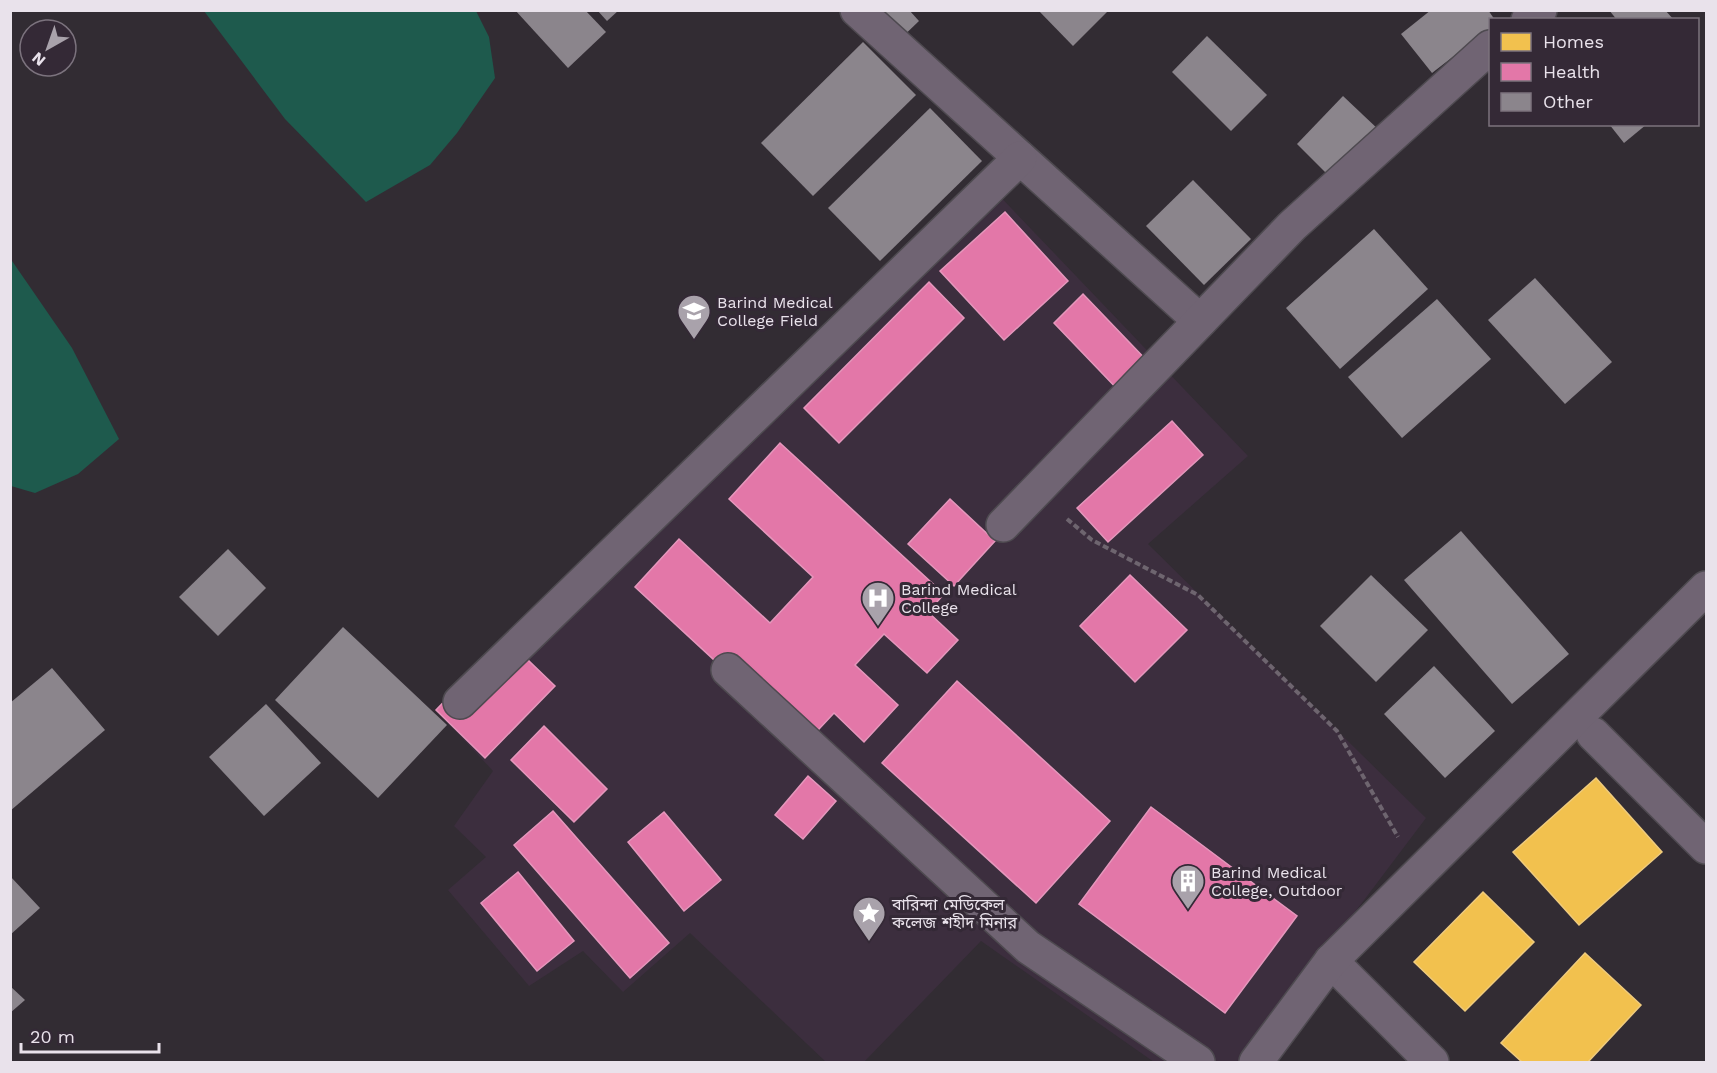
<svg xmlns="http://www.w3.org/2000/svg" width="1717" height="1073" font-family="'Work Sans','Noto Sans Bengali',sans-serif">
  <rect width="100%" height="100%" fill="#322c33"/>
  <polygon fill="#3c2e3e" points="991,187 1248,456 1148,544 1426,818 1242,1062 1154,1062 981,941 864,1062 826,1062 690,933 623,992 583,951 529,986 448,890 486,857 454,826 493,771 436,710"/>
  <g fill="#1e5a4d">
    <polygon points="204,11 476,11 489,37 495,78 457,133 430,165 366,202 285,119"/>
    <polygon points="10,258 72,348 119,439 78,474 35,493 11,486"/>
  </g>
  <g fill="#f2c14e" stroke="#efcb7d" stroke-width="1.5">
    <polygon points="1596,778 1662,852 1579,925 1513,852"/>
    <polygon points="1483,892 1534,942 1465,1011 1414,962"/>
    <polygon points="1585,953 1641,1005 1588,1062 1522,1062 1501,1043"/>
  </g>
  <g fill="#e377a8" stroke="#e597bc" stroke-width="1.5">
    <polygon points="1005,212 1068,281 1004,340 940,271"/>
    <polygon points="929,282 964,318 839,443 804,408"/>
    <polygon points="1083,294 1152,366 1122,394 1054,323"/>
    <polygon points="1172,421 1203,455 1108,542 1077,508"/>
    <polygon points="780,443 944,594 928,612 958,640 927,673 884,634 855,665 898,705 864,742 834,713 805,744 635,587 679,539 770,623 813,577 729,499"/>
    <polygon points="950,499 995,541 954,586 908,544"/>
    <polygon points="1130,575 1187,630 1135,682 1080,626"/>
    <polygon points="505,638 555,686 485,758 436,710"/>
    <polygon points="957,681 1110,821 1036,903 882,763"/>
    <polygon points="544,726 607,789 574,822 511,760"/>
    <polygon points="808,776 836,801 803,839 775,815"/>
    <polygon points="1151,807 1297,916 1225,1013 1079,904"/>
    <polygon points="553,811 669,943 630,978 514,845"/>
    <polygon points="664,812 721,880 684,911 628,842"/>
    <polygon points="518,872 574,941 537,971 481,903"/>
  </g>
  <g fill="#8b858c">
    <polygon points="515,10 585,10 606,32 568,68"/>
    <polygon points="597,10 619,10 607,21"/>
    <polygon points="860,10 909,10 919,21 894,45"/>
    <polygon points="1038,10 1109,10 1073,46"/>
    <polygon points="1431,10 1488,10 1495,20 1490,20 1490,28 1432,73 1401,34"/>
    <polygon points="1609,10 1665,10 1674,20 1617,20"/>
    <polygon points="1207,36 1267,95 1231,131 1172,72"/>
    <polygon points="863,42 916,95 813,196 761,143"/>
    <polygon points="1343,96 1380,131 1332,179 1297,144"/>
    <polygon points="930,108 982,161 880,261 828,208"/>
    <polygon points="1609,124 1647,124 1624,143"/>
    <polygon points="1193,180 1251,239 1204,285 1146,226"/>
    <polygon points="1374,229 1428,289 1340,369 1286,308"/>
    <polygon points="1535,278 1612,362 1565,404 1488,320"/>
    <polygon points="1437,299 1491,359 1402,438 1348,377"/>
    <polygon points="1461,531 1569,654 1512,704 1404,580"/>
    <polygon points="228,549 266,588 218,636 179,597"/>
    <polygon points="1371,575 1428,630 1376,682 1320,626"/>
    <polygon points="343,627 447,725 378,798 275,700"/>
    <polygon points="1434,666 1495,731 1445,778 1384,714"/>
    <polygon points="52,668 105,730 10,811 10,703"/>
    <polygon points="266,704 321,763 264,816 209,757"/>
    <polygon points="10,876 40,908 10,935"/>
    <polygon points="10,986 25,1000 10,1013"/>
  </g>
  <g fill="none" stroke-linecap="round" stroke-linejoin="round">
    <defs>
      <g id="street">
        <polyline points="857,10 1200,321"/>
        <polyline points="1528,20 1540,10"/>
        <polyline points="1003,525 1292,226 1490,47"/>
        <polyline points="728,670 1028,947 1198,1062"/>
        <polyline points="460,702 1020,158"/>
        <polyline points="1593,734 1706,847"/>
        <polyline points="1331,961 1432,1062"/>
        <polyline points="1256,1062 1331,961 1706,588"/>
      </g>
    </defs>
    <use href="#street" stroke="#4e4a50" stroke-width="36"/>
    <polyline stroke="#6e656f" stroke-width="4" stroke-dasharray="6 3" stroke-linecap="butt" points="1067,519 1092,540 1198,595 1337,731 1398,837"/>
    <use href="#street" stroke="#706473" stroke-width="33"/>
  </g>
  <defs>
    <symbol id="university-pin" viewBox="-11 -11 22 30"><path d="M0 17L-7.5 6A9.5 9.5 0 1 1 7.5 6Z" fill="#a9a2ab" stroke="#342936"/><path d="M0-5L7-2L0 1L-7-2ZM-4 1L0 2.5L4 1V4Q0 6-4 4Z" fill="#fff"/></symbol>
    <symbol id="hospital-pin" viewBox="-11 -11 22 30"><path d="M0 17L-7.5 6A9.5 9.5 0 1 1 7.5 6Z" fill="#a9a2ab" stroke="#342936"/><path d="M-5-5h3v3.5h4V-5h3V5h-3V1.5h-4V5h-3Z" fill="#fff"/></symbol>
    <symbol id="building-pin" viewBox="-11 -11 22 30"><path d="M0 17L-7.5 6A9.5 9.5 0 1 1 7.5 6Z" fill="#a9a2ab" stroke="#342936"/><path d="M-4-6H4V6H1V3H-1V6H-4ZM-2.5-4.3h1.7v1.8h-1.7ZM.8-4.3h1.7v1.8H.8ZM-2.5-1h1.7V.8h-1.7ZM.8-1h1.7V.8H.8Z" fill="#fff"/></symbol>
    <symbol id="sight-pin" viewBox="-11 -11 22 30"><path d="M0 17L-7.5 6A9.5 9.5 0 1 1 7.5 6Z" fill="#a9a2ab" stroke="#342936"/><path d="M0-6L1.8-2.2L6-1.7L2.9 1.2L3.7 5.4L0 3.3L-3.7 5.4L-2.9 1.2L-6-1.7L-1.8-2.2Z" fill="#fff"/></symbol>
  </defs>
  <g fill-rule="evenodd">
    <use href="#university-pin" x="675" y="292" width="38" height="52"/>
    <use href="#hospital-pin" x="859" y="579" width="38" height="52"/>
    <use href="#building-pin" x="1169" y="862" width="38" height="52"/>
    <use href="#sight-pin" x="850" y="894" width="38" height="52"/>
  </g>
  <g text-anchor="middle" dominant-baseline="central" stroke-width="6" stroke-linejoin="round" paint-order="stroke">
    <g font-size="16" fill="#e9e2eb" stroke="#342936" text-anchor="start">
      <text x="717" y="302">Barind Medical<tspan x="717" dy="18">College Field</tspan></text>
      <text x="901" y="589">Barind Medical<tspan x="901" dy="18">College</tspan></text>
      <text x="1211" y="872">Barind Medical<tspan x="1211" dy="18">College, Outdoor</tspan></text>
      <text x="892" y="904">বারিন্দা মেডিকেল<tspan x="892" dy="18">কলেজ শহীদ মিনার</tspan></text>
    </g>
  </g>
  <rect width="1717" height="1073" fill="none" stroke="#e9e2eb" stroke-width="24"/>
  <rect x="1489" y="18" width="210" height="108" fill="#342936" stroke="#7c737e" stroke-width="1.5"/>
  <rect x="1501" y="33" width="30" height="18" fill="#f2c14e" stroke="#7c737e" stroke-width="1.5"/>
  <text x="1543" y="48" font-size="18" fill="#e9e2eb">Homes</text>
  <rect x="1501" y="63" width="30" height="18" fill="#e377a8" stroke="#7c737e" stroke-width="1.5"/>
  <text x="1543" y="78" font-size="18" fill="#e9e2eb">Health</text>
  <rect x="1501" y="93" width="30" height="18" fill="#8b858c" stroke="#7c737e" stroke-width="1.5"/>
  <text x="1543" y="108" font-size="18" fill="#e9e2eb">Other</text>
  <g transform="translate(48 48) rotate(220)"><circle r="28" fill="#342936" stroke="#7c737e" stroke-width="1.5"/>
  <path d="M0-4.5L10 22L0 15L-10 22Z" fill="#a9a2ab"/>
  <text y="-9" font-size="16" font-weight="bold" text-anchor="middle" fill="#e9e2eb">N</text>
  </g>
  <path d="M21 1043v9h138v-9" fill="none" stroke="#e9e2eb" stroke-width="3"/>
  <text x="30" y="1043" font-size="18" fill="#e9e2eb" stroke="#342936" stroke-width="4.5" paint-order="stroke">20 m</text>
</svg>
